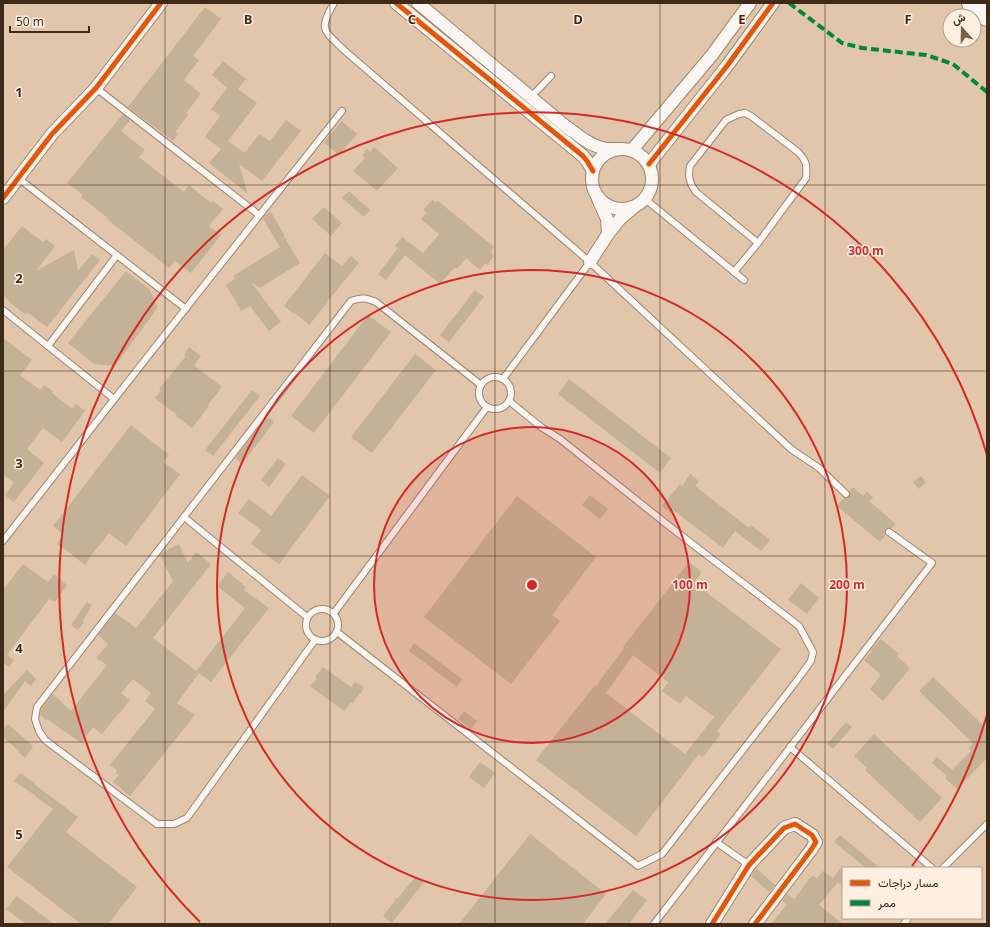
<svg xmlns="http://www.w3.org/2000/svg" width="990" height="927" font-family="'Open Sans',Vazirmatn,sans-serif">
  <rect width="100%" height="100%" fill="#e2c6ab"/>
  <g fill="#c5b196" fill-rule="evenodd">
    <polygon points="205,7 221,19 193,56 199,60 184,80 201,94 186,113 188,115 175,132 178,134 173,141 128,107"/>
    <polygon points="223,61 246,79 238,89 257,103 228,141 245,153 259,134 270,141 286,120 301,131 262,181 239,164 248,194 209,163 221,149 205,137 220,116 211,109 227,88 212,75"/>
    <polygon points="123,114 130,120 121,131 145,150 139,157 184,192 189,185 211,203 213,201 223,209 209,226 221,235 191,273 175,261 169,268 107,219 108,218 81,197 83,195 67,183"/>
    <polygon points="342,121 357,134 339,155 324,142"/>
    <polygon points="374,147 398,168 377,191 353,171 365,158 362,156 367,149 370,152"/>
    <polygon points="349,191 370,210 364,217 342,198"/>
    <polygon points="432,200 435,202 438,201 494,247 490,252 494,256 487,265 485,263 480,270 466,258 458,268 454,268 440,284 405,255 386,280 378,274 398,248 395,246 402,237 423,253 439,234 421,219 427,212 423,210"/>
    <polygon points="324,207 342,223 331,236 312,219"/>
    <polygon points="271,212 285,236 284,236 300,263 260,288 251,282 281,322 269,331 250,306 241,311 226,285 235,279 233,276 280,247 263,219 265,215"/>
    <polygon points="22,226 43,242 46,239 55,246 36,271 74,250 78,271 92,254 100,260 47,327 27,312 26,315 9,302 10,301 3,296 3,250"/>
    <polygon points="325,253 342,266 351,256 359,263 327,302 328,302 309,325 295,313 294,314 284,306"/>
    <polygon points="126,271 149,289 158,307 115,366 94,364 68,343"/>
    <polygon points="475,290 484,297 449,342 440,335"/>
    <polygon points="368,315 391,332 314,433 291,416"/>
    <polygon points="3,338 32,360 20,375 40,390 44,385 53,391 52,393 72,409 76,404 85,411 62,442 43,428 27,449 44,463 14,502 5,495 14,483 3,474"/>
    <polygon points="189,347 201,356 194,365 222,387 208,405 209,406 192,428 176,416 177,415 155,398 161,390 159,389 186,356 184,355"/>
    <polygon points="415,354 436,370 372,453 351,437"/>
    <polygon points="569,379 671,458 660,473 558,394"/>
    <polygon points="252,390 260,396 213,456 205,450"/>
    <polygon points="267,417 274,422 242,464 235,458"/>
    <polygon points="131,425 169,455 163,462 180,474 126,546 109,533 89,558 90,558 85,565 72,555 72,554 57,544 63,534 53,526"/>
    <polygon points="278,458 286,464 269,487 261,480"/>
    <polygon points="690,474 699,481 695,486 749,528 751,525 770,540 761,551 735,531 723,548 673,510 671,513 662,506 680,484 682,486"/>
    <polygon points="302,475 330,496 279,564 251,544 261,530 238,513 249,499 271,516"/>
    <polygon points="921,476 926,482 919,489 913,482"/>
    <polygon points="853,487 863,496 867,492 873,497 870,502 896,524 892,528 889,528 886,529 885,532 886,535 880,542 837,506 844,498 847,498 849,497 850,493 849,491"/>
    <polygon points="590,495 608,509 600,519 582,505"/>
    <polygon points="517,496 596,557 552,615 560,621 511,684 424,617"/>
    <polygon points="179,544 188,563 196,552 211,564 153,638 199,673 177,703 195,715 130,796 113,782 119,775 116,773 117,770 110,765 155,709 145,701 151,693 133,679 121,693 130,700 119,714 118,714 102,734 93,727 81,743 47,719 46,720 40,715 41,709 53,694 71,711 107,665 96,658 108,644 98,635 115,613 136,628 173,581 160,555 163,552"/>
    <path d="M689 562 702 572 694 583 781 649 717 731 721 734 703 757 699 754 636 836 536 760 595 685 596 686 624 648 623 647ZM633 655 668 682 662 691 680 704 686 696 714 717 685 754 606 693Z"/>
    <polygon points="23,564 48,582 54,574 67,585 55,602 49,599 7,655 14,660 9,667 3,663 3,590"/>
    <polygon points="228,572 246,587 244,590 269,608 211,682 196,671 245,608 217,586"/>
    <polygon points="801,583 819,598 807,614 788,600"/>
    <polygon points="87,602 92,605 83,621 84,622 78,630 71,625"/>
    <polygon points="881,639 899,654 897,656 910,668 883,701 870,689 881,675 864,660 872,651 871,650"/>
    <polygon points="414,643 462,679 457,687 409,651"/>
    <polygon points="323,667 351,687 355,682 364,687 361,694 360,693 353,703 351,702 344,711 310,686 317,679 315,677"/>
    <polygon points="27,670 36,679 31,686 25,681 3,712 3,695"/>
    <polygon points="933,677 987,729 987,758 957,789 945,778 947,776 932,763 937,757 952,770 971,751 969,748 973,743 919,691"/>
    <polygon points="464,711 477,721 471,729 458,719"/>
    <polygon points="846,722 852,727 833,749 827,744"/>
    <polygon points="8,724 33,746 25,758 18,752 19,751 3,737 3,729"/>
    <polygon points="874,734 942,798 920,822 865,770 867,768 854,756"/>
    <polygon points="480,762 495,773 484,788 469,777"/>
    <polygon points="20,773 35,783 34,784 78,817 66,832 137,887 108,924 81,924 7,867 53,809 36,797 36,796 14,781"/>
    <polygon points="530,834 606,894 583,924 459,924"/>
    <polygon points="840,835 880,868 866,868 834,842"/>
    <polygon points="843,865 843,886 835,880 838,882 819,905 843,924 771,924 787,904 782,901 787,894 794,899 812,876 817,878 823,871 833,878"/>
    <polygon points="756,868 775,885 770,891 769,892 751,876"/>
    <polygon points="416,876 424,882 392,923 383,916 397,898 398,898"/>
    <polygon points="633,890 647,900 629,924 605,924"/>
    <polygon points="17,896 54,924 26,924 6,909"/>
  </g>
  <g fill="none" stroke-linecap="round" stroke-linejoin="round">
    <defs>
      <g id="lane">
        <path d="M334 3C317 31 325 31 345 51L590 262 791 449 819 468 846 494"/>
        <polyline points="96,88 259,215"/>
        <polyline points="531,97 551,76"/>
        <polyline points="18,178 186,309"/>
        <polyline points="645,199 744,280"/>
        <path d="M734 272 758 243 806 178C807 166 807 161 798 152L751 116 745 113 739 114 726 120 690 166C688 176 689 183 696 192L758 243"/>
        <polyline points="3,310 114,399"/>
        <polyline points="48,346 117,255"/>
        <circle cx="495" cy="393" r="16"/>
        <polyline points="503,379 590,262"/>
        <polyline points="184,517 307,617"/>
        <path d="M3 541C115 397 229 254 342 111"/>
        <circle cx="322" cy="625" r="16"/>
        <polyline points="334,613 487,407"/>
        <polyline points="337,632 638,866 662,854 795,683 811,661 813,652 799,626 669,526 560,439 541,427 509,401"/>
        <path d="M315 640 187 818 174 824H157L45 740 39 731 35 719 37 707 351 301C362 297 366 298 376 302L481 385"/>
        <polyline points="790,747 932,868"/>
        <polyline points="716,842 749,865"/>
        <polyline points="943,868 987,824"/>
        <polyline points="654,924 932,563 889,532"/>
        <polyline points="904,924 908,918"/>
      </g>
      <g id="street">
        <polyline points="396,3 583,156 587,161 593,171"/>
        <path d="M418 3 563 124C575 133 591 147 607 149 611 149 616 149 620 149"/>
        <circle cx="622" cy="179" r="30"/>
        <polyline points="632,150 712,55 750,3"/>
        <polyline points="649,164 727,66 773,3"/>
        <polyline points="3,198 52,134 96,88 161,3"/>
        <polyline points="598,199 607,219 608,234"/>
        <polyline points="590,262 608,234 620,219 634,207"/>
        <polyline points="712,924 749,865 784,828 795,824 812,835 816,842 811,850 755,924"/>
      </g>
      <polyline id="primary" points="972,3 987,16"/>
    </defs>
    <use href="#lane" stroke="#9b8671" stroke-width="8"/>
    <use href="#street" stroke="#9b8671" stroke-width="14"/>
    <use href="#primary" stroke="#9b8671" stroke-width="22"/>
    <use href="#lane" stroke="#fbf6f2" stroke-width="6"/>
    <use href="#street" stroke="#fbf6f2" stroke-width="12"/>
    <use href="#primary" stroke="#fbf6f2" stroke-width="20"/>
    <polyline stroke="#00873e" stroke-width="4" stroke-dasharray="8 4" stroke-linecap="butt" points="789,3 842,43 862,48 926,55 953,64 987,92"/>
    <defs>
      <g id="cycleway">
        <polyline points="396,3 583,156 587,161 593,171"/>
        <polyline points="649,164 727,66 773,3"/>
        <polyline points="3,198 52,134 96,88 161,3"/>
        <polyline points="712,924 749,865 784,828 795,824 812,835 816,842 811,850 755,924"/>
      </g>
    </defs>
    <use href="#cycleway" stroke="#feefe0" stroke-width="8"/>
    <use href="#cycleway" stroke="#e0570d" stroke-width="5"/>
  </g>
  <path fill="none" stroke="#3e2a17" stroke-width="1" stroke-opacity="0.55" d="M165 3V924M330 3V924M495 3V924M660 3V924M825 3V924M3 185H987M3 371H987M3 556H987M3 742H987"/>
  <circle cx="532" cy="585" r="158" fill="#d62828" fill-opacity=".12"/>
  <g fill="none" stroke="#d62828" stroke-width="2">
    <circle cx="532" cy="585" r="158"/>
    <circle cx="532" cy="585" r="315"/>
    <path d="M987 715A473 473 0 0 1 912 866M200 922A473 473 0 1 1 987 455"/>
  </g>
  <g font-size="13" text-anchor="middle" font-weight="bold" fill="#3e2a17" stroke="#feefe0" stroke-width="3" stroke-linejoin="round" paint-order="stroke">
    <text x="248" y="24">B</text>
    <text x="412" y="24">C</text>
    <text x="578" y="24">D</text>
    <text x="742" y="24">E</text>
    <text x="908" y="24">F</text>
    <text x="19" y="97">1</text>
    <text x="19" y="283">2</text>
    <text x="19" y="468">3</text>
    <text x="19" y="653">4</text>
    <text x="19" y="839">5</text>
  </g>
  <circle cx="532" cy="585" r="6" fill="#d62828" stroke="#feefe0" stroke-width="2"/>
  <g font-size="12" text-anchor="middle" font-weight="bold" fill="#d62828" stroke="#feefe0" stroke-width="3" stroke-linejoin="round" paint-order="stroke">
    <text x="866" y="255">300 m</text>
    <text x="690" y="589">100 m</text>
    <text x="847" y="589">200 m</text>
  </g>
  <rect width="990" height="927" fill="none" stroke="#3e2a17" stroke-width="8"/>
  <rect x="842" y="867" width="140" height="52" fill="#feefe0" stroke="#b1a090"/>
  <rect x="850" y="880" width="20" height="6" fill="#e0570d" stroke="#b1a090"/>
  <text x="878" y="887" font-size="12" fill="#3e2a17">مسار دراجات</text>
  <rect x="850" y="900" width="20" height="6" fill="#00873e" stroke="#b1a090"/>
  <text x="878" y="907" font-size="12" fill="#3e2a17">ممر</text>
  <g transform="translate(962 28) rotate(340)"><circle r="19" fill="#feefe0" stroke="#b1a090"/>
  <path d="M0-3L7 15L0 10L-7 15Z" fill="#77614b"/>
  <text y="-6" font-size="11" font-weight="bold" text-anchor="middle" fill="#3e2a17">ش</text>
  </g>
  <path d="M10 26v6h79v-6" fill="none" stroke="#3e2a17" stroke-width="2"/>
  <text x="16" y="26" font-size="12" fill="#3e2a17" stroke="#feefe0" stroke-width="3" paint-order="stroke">50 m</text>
</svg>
